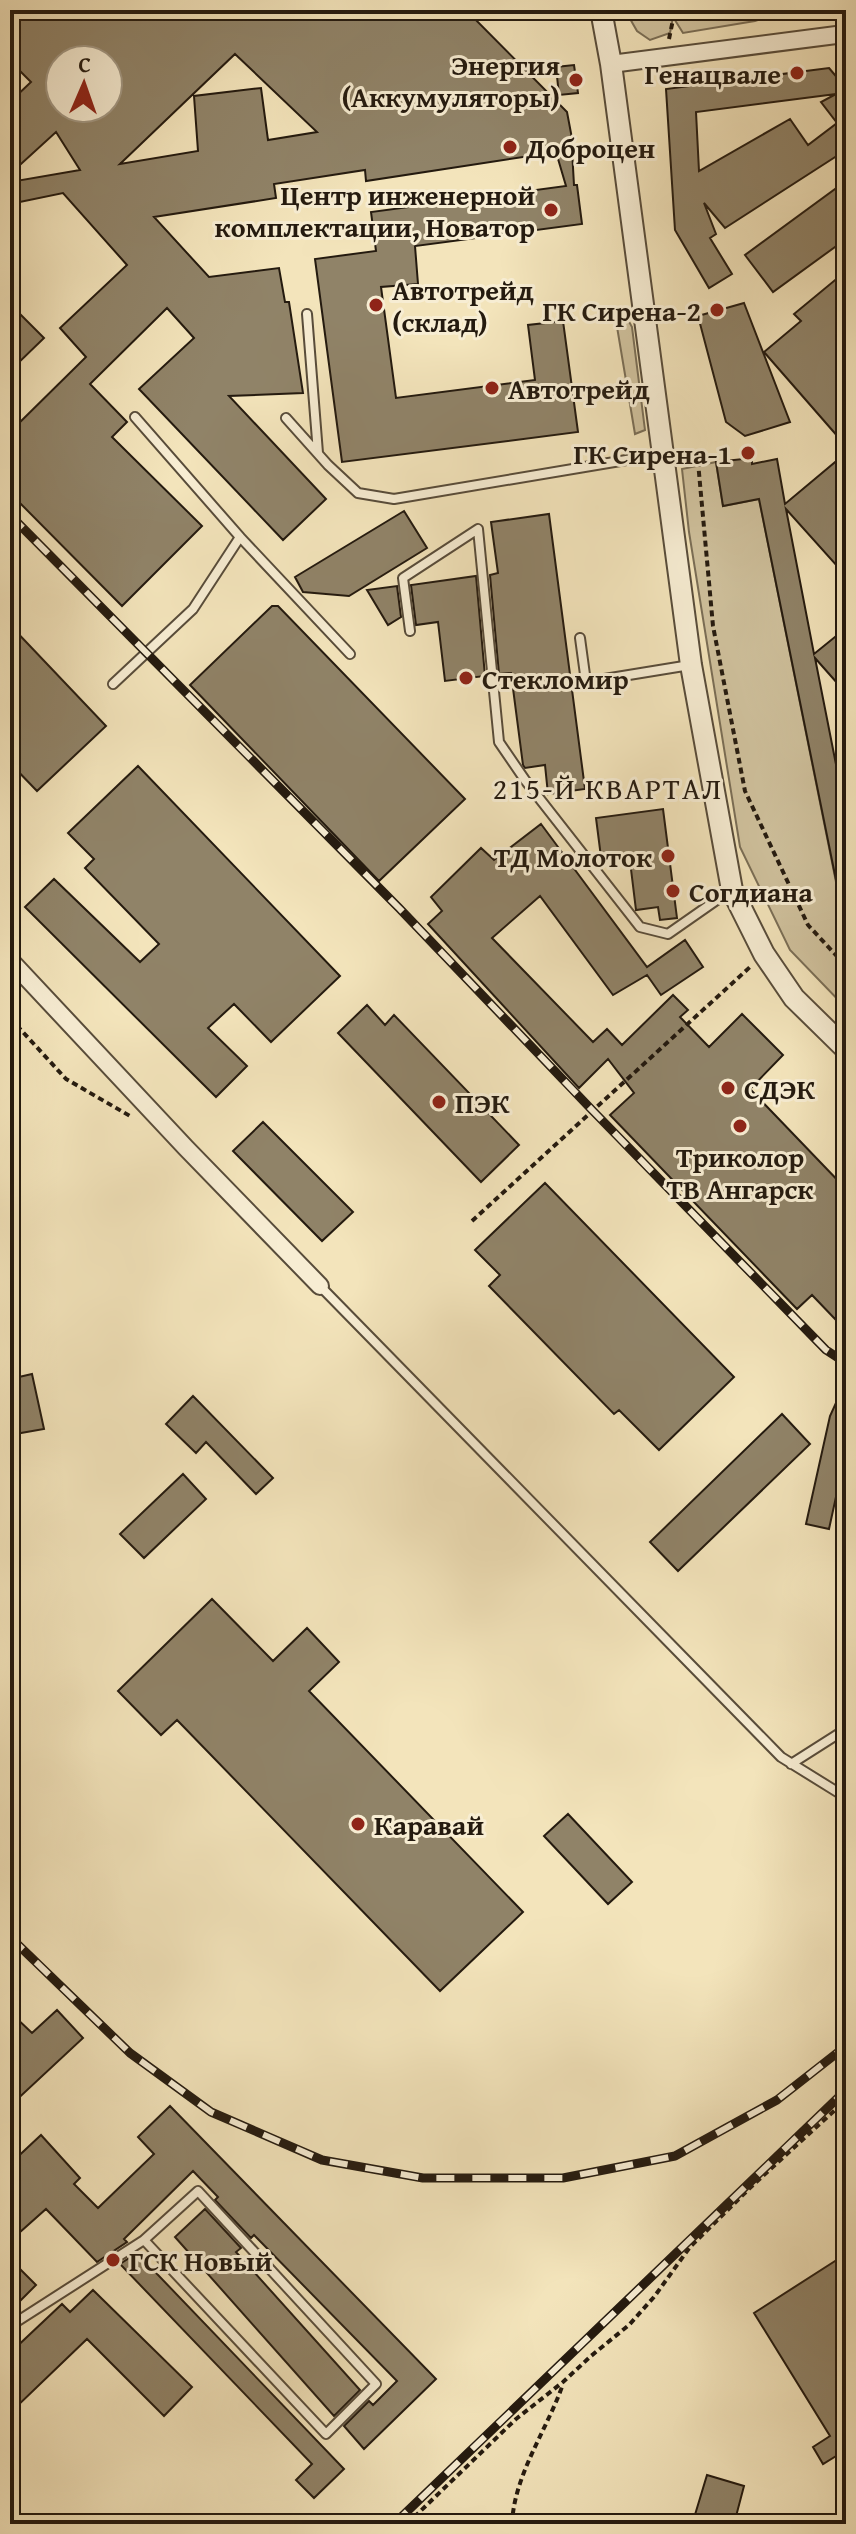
<svg xmlns="http://www.w3.org/2000/svg" width="856" height="2534" viewBox="0 0 856 2534" font-family="'Gentium Book Plus',serif">
  <style>
    .green { fill: #d0c29e; stroke: #7a6e56; stroke-width: 2 }
    .building { fill: #908368; stroke: #241a0f; stroke-width: 2; fill-rule: evenodd }
    .lines { fill: none; stroke-linecap: round; stroke-linejoin: round }
    .service-casing { stroke: #584c3a; stroke-width: 12 }
    .minor-casing { stroke: #584c3a; stroke-width: 20 }
    .tertiary-casing { stroke: #584c3a; stroke-width: 24 }
    .path { stroke: #241a0f; stroke-width: 4; stroke-dasharray: 6 4; stroke-linecap: butt }
    .service { stroke: #f7edd3; stroke-width: 8 }
    .minor { stroke: #f7edd3; stroke-width: 16 }
    .tertiary { stroke: #f7edd3; stroke-width: 20 }
    .rail-casing { stroke: #241a0f; stroke-width: 9 }
    .rail { stroke: #f7edd3; stroke-width: 6; stroke-dasharray: 18; stroke-linecap: butt }
    .poi-dot { fill: #8f2418; stroke: #f7edd3; stroke-width: 3 }
    .labels { text-anchor: middle; dominant-baseline: central; stroke-width: 6; stroke-linejoin: round; paint-order: stroke }
    .poi-label { font-size: 28px; font-weight: bold; fill: #241a0f; stroke: #f7edd3; text-anchor: start }
    .neighbourhood-label { font-size: 30px; letter-spacing: 2px; fill: #241a0f; stroke: #f7edd3 }
  </style>
  <rect width="100%" height="100%" fill="#f3e4bb"/>
  <filter id="stains"><feTurbulence type="fractalNoise" baseFrequency=".0025" numOctaves="4"/><feColorMatrix values="0 0 0 0 .2 0 0 0 0 .09 0 0 0 0 .02 0 0 0 .5 -.17"/></filter>
  <radialGradient id="worn" r=".72"><stop offset=".6" stop-color="#630" stop-opacity="0"/><stop offset="1" stop-color="#630" stop-opacity=".3"/></radialGradient>
  <path class="green" d="M625,10H774L776,14L755,21L683,33L673,17L670,33L650,40L637,31Z
    M614,309H622L632,327L645,430L635,434Z
    M716,462L723,506L759,499L837,887L846,897V1008L790,950L740,847L689,532L682,469Z"/>
  <path class="building" d="M10,10H466L567,112L574,149L572,150L574,185H577L582,224L415,246L418,284L381,287L396,398L535,380L528,325L563,321L578,432L342,462L315,259L376,251L371,212L566,186L556,152L366,181L365,170L274,184L276,198L154,217L209,277L279,268L285,302H289L303,393L229,396L326,499L283,540L139,389L194,338L167,308L90,384L127,422L112,437L202,526L122,606L10,493V432L86,357L60,328L127,265L63,193L10,204V182L80,170L56,132L10,174V102L31,82L10,61ZM235,54L317,132L268,140L261,88L194,96L198,151L120,164ZM60,60H108V108H60Z
    M574,65L578,93L559,95L556,67Z
    M829,68L846,88V150L725,228L704,203L716,234L710,238L732,274L709,288L675,230L666,89ZM836,94L821,102L837,123L808,145L790,119L699,171L696,112Z
    M846,181V239L773,292L745,255Z
    M846,271V446L764,352L801,321L794,314Z
    M744,303L790,422L745,436L726,422L698,316Z
    M10,304L44,338L10,371Z
    M846,453V576L786,509L814,654L846,628V693L815,658L846,815V894L839,895L759,499L723,506L716,462L752,458V464L777,459L785,504Z
    M404,511L427,548L349,596L303,592L295,577Z
    M549,514L585,789L548,794L545,765L525,768L523,765L511,673L499,674L490,575L498,573L491,522Z
    M476,576L485,676L445,681L438,622L416,625L411,585Z
    M397,586L401,617L388,625L367,590Z
    M272,606H278L465,799L379,881L190,685Z
    M10,625L106,726L37,791L10,763Z
    M138,766L340,976L271,1042L234,1004L208,1028L247,1066L216,1097L25,907L54,879L140,962L159,944L85,868L94,859L68,833Z
    M663,809L677,918L660,920L658,907L636,910L629,853L601,857L596,818Z
    M541,824L647,967L685,940L703,967L661,995L647,975L613,995L540,896L492,938L593,1042L607,1029L622,1045L673,995L688,1010L680,1017L709,1047L742,1014L783,1055L750,1089L846,1189V1307L835,1319L812,1295L797,1309L610,1115L634,1093L608,1059L579,1088L428,924L442,911L431,897L481,848L494,860Z
    M367,1005L385,1025L394,1015L519,1145L481,1182L338,1033Z
    M263,1122L353,1212L322,1241L233,1151Z
    M545,1183L734,1377L659,1450L619,1410L614,1414L489,1286L500,1275L475,1250Z
    M32,1374L44,1429L15,1434L10,1414V1379Z
    M846,1381V1451L829,1529L806,1524L830,1416Z
    M193,1396L273,1478L256,1494L206,1442L196,1453L166,1424Z
    M782,1414L810,1444L678,1571L650,1542Z
    M183,1474L206,1499L144,1558L120,1534Z
    M212,1599L273,1661L307,1628L339,1662L309,1691L523,1912L440,1991L177,1720L161,1735L118,1691Z
    M568,1814L632,1882L608,1904L544,1836Z
    M57,2010L83,2038L10,2106V2012L32,2033Z
    M170,2106L436,2379L364,2449L344,2426L369,2401L373,2405L397,2381L254,2235L251,2238L215,2200L218,2197L193,2171L124,2239L127,2242L97,2262L46,2209L10,2241V2164L41,2135L80,2178L74,2184L98,2208L154,2154L138,2137Z
    M205,2209L241,2248L236,2252L360,2390L334,2416L175,2237Z
    M137,2253L344,2469L314,2498L296,2480L312,2464L120,2264Z
    M846,2254V2461L841,2453L823,2464L813,2447L830,2436L754,2313Z
    M10,2259L36,2285L10,2311Z
    M93,2290L192,2387L164,2416L87,2339L10,2413V2353L62,2304L70,2312Z
    M707,2475L744,2486L734,2524H713L694,2518Z"/>
  <g class="lines">
    <defs>
      <path id="service" d="M307,314L318,453
        M286,418L328,465L358,493L394,499L662,454
        M240,537L350,654
        M410,631L403,578L478,529L499,742L525,780L640,927L668,934L731,890
        M580,638L586,682L690,665
        M113,684L193,609L240,537L135,417
        M320,1286L781,1757L839,1793
        M791,1764L846,1729
        M846,1790L839,1793L846,1800
        M10,2326L144,2240L198,2191L376,2384L326,2434L144,2240"/>
      <path id="minor" d="M611,64L844,34
        M10,960L186,1148L320,1286"/>
      <path id="tertiary" d="M601,10L611,64L691,665L732,890L764,954L794,998L846,1049"/>
    </defs>
    <use href="#service" class="service-casing"/>
    <use href="#minor" class="minor-casing"/>
    <use href="#tertiary" class="tertiary-casing"/>
    <path class="path" d="M669,39L675,10
      M697,451L713,626L745,791L808,925L846,966
      M10,1018L66,1079L130,1116
      M472,1221L750,967
      M407,2524L516,2419L563,2382L591,2356L629,2325L654,2297L690,2247L752,2186L846,2100
      M512,2524C514,2475 547,2430 563,2384"/>
    <use href="#service" class="service"/>
    <use href="#minor" class="minor"/>
    <use href="#tertiary" class="tertiary"/>
    <defs>
      <path id="rail" d="M10,515L399,908L593,1111L826,1350L846,1363
        M10,1937L130,2053L211,2112L322,2160L423,2178H563L675,2156L777,2100L846,2046
        M394,2524L846,2090"/>
    </defs>
    <use href="#rail" class="rail-casing"/>
    <use href="#rail" class="rail"/>
  </g>
  <g class="poi-dot">
    <circle cx="797" cy="73" r="8"/>
    <circle cx="576" cy="80" r="8"/>
    <circle cx="510" cy="147" r="8"/>
    <circle cx="551" cy="210" r="8"/>
    <circle cx="376" cy="305" r="8"/>
    <circle cx="717" cy="310" r="8"/>
    <circle cx="492" cy="388" r="8"/>
    <circle cx="748" cy="453" r="8"/>
    <circle cx="466" cy="678" r="8"/>
    <circle cx="668" cy="856" r="8"/>
    <circle cx="673" cy="891" r="8"/>
    <circle cx="728" cy="1088" r="8"/>
    <circle cx="439" cy="1102" r="8"/>
    <circle cx="740" cy="1126" r="8"/>
    <circle cx="358" cy="1824" r="8"/>
    <circle cx="113" cy="2260" r="8"/>
  </g>
  <g class="labels">
    <g class="poi-label">
      <text x="560" y="64" text-anchor="end">Энергия<tspan x="560" dy="32">(Аккумуляторы)</tspan></text>
      <text x="781" y="73" text-anchor="end">Генацвале</text>
      <text x="526" y="147">Доброцен</text>
      <text x="535" y="194" text-anchor="end">Центр инженерной<tspan x="535" dy="32">комплектации, Новатор</tspan></text>
      <text x="392" y="289">Автотрейд<tspan x="392" dy="32">(склад)</tspan></text>
      <text x="701" y="310" text-anchor="end">ГК Сирена-2</text>
      <text x="508" y="388">Автотрейд</text>
      <text x="732" y="453" text-anchor="end">ГК Сирена-1</text>
      <text x="482" y="678">Стекломир</text>
      <text x="652" y="856" text-anchor="end">ТД Молоток</text>
      <text x="689" y="891">Согдиана</text>
      <text x="744" y="1088">СДЭК</text>
      <text x="455" y="1102">ПЭК</text>
      <text x="740" y="1156" text-anchor="middle">Триколор<tspan x="740" dy="32">ТВ Ангарск</tspan></text>
      <text x="374" y="1824">Каравай</text>
      <text x="129" y="2260">ГСК Новый</text>
    </g>
    <g class="neighbourhood-label">
      <text x="608" y="788">215-Й КВАРТАЛ</text>
    </g>
  </g>
  <rect width="856" height="2534" fill="none" stroke="#f3e4bb" stroke-width="40"/>
  <rect x="12" y="12" width="832" height="2510" fill="none" stroke="#241a0f" stroke-width="4"/>
  <rect x="20" y="20" width="816" height="2494" fill="none" stroke="#241a0f" stroke-width="2"/>
  <g transform="translate(84 84) rotate(2)"><circle r="38" fill="#f7edd3" stroke="#a39985" stroke-width="2"/>
  <path d="M0-6L14 30L0 20L-14 30Z" fill="#8f2418"/>
  <text y="-12" font-size="22" font-weight="bold" text-anchor="middle" fill="#241a0f">С</text>
  </g>
  <rect width="100%" height="100%" filter="url(#stains)"/>
  <rect width="100%" height="100%" fill="url(#worn)"/>
</svg>
